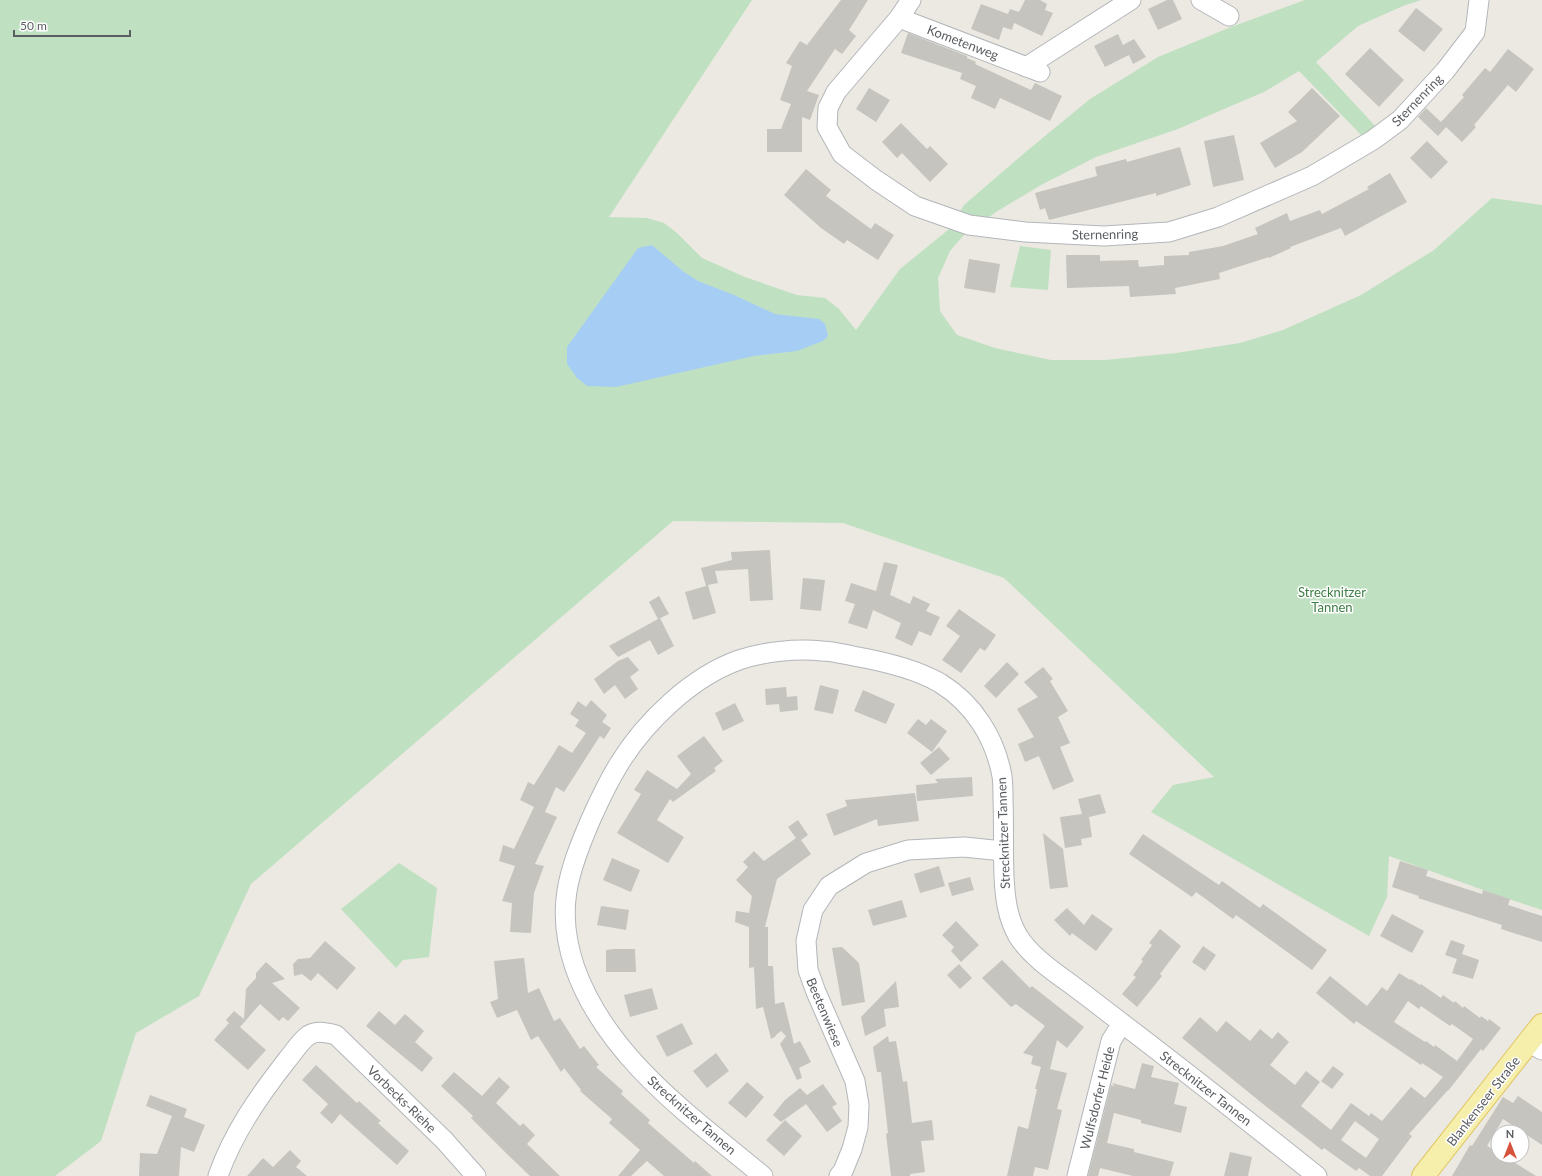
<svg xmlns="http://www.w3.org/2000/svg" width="1542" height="1176" viewBox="0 0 1542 1176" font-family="Lato,sans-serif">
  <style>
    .green { fill: #c0e0c2 }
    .water { fill: #a6cef5 }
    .building { fill: #c6c4be; fill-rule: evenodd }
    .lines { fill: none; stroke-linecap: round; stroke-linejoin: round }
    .minor-casing { stroke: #b3b6ba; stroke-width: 21 }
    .major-casing { stroke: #e1c663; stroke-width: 24 }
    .minor { stroke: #fff; stroke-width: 19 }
    .major { stroke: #f6efab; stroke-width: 22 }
    .labels { text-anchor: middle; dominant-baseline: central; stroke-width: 3; stroke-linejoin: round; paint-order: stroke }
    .street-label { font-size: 13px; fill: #595c60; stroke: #fff }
    .park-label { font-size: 13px; fill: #3c7d43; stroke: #fff }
  </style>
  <rect width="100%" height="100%" fill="#ebe9e1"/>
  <path class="green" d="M0,0H752L609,217L647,218L664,223L677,233L702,258L745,277L797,295L825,298L839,309L856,330L900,269L948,230L964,205L1028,150L1090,99L1158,57L1231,27L1305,0H1421L1403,6L1358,26L1316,62L1378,129L1365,139L1299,71L1264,92L1203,118L1178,129L1096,157L1041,185L996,212L964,235L950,251L938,278L940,311L957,335L995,348L1051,360H1105L1176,353L1240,343L1283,330L1361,295L1434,250L1492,198L1542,205V910L1497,895L1389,856L1387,897L1369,936L1151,812L1173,785L1214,777L1004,578L843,523L673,521L251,884L199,996L136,1033L101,1141L55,1176H0Z
    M1020,246L1051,250L1048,290L1010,287Z
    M399,863L437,888L429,957L403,960L396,968L341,909Z"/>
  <path class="water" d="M652,245L684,272L698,281L734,295L775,314L819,319L825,324L828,336L823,341L797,351L754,356L616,387L587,386L577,378L567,364V347L638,248Z"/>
  <path class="building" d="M841,0H868L849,30L856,36L842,54L835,49L807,91L819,95L810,120L802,117V152H767V129H781L791,104L780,100L792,66L786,63L800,41L807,45Z
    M1025,0H1040L1047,4L1045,10L1053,13L1042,36L1014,23L1012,30L1003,27L999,40L971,29L981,4L1008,14L1010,9L1019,12Z
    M1167,0H1173L1182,19L1158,30L1148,9Z
    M1416,8L1443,29L1424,52L1398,31Z
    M908,33L967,56V58L976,62L975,64L1031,90L1035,83L1062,96L1050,121L1000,98L995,109L971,98L976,86L960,79L962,73L901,53Z
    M1118,34L1123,45L1134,39L1146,57L1133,64L1129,55L1105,67L1094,46Z
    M1370,48L1404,80L1379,107L1345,74Z
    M1508,49L1534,69L1516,92L1508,85L1474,125L1476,127L1462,142L1446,127L1438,136L1418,117L1426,108L1441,122L1464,97L1462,95L1485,68L1490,72Z
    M869,88L890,100L876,122L856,109Z
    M1312,88L1340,116L1302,152L1275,168L1260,143L1297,121L1288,112Z
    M901,123L927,149L930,146L948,164L930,182L902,153L897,158L882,142Z
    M1234,135L1244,180L1213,187L1204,141Z
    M1427,141L1448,162L1431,179L1410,158Z
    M1180,147L1191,185L1156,196V193L1049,220L1045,208L1040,210L1035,193L1097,176L1095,167L1126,159L1127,162Z
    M806,169L831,190L826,196L871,229L875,223L894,235L878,260L847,240L844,244L821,228L784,195Z
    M1390,173L1407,202L1345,236L1341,228L1290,247L1291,248L1269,258V257L1219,273L1220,279L1175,288L1176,294L1130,297L1129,286L1067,288L1066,255H1100V261L1138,260L1139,267L1164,265V256L1189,255V252L1223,246L1258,234L1255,228L1287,213L1290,221L1320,210L1322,214L1369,189L1367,187Z
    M969,259L1000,264L995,293L964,288Z
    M770,550L773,600L750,601L748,569L715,571L718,583L708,585L716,613L693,620L685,592L706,586L701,568L732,560L731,552Z
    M884,562L898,565L890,595L910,604L913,596L930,604L926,611L940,617L931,636L919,631L912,646L895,638L901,623L873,610L867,629L848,623L855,604L845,601L851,583L876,591Z
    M803,578L825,580L821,611L800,609Z
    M659,596L669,614L658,619L660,618L674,646L658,655L650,640L618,657L609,646L658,619L649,602Z
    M959,609L996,635L985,651L980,648L961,673L942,660L960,636L946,626Z
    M628,657L639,670L630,677L638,689L625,699L615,685L604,694L594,679L618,661Z
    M1007,662L1019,674L996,698L984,686Z
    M1043,667L1053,679L1050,681L1068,711L1058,717L1070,743L1060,747L1074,781L1053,790L1039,756L1025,762L1018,744L1034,737L1017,709L1038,697L1024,682Z
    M820,685L839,690L833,714L814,710Z
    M786,687L787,697L797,696L798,710L780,712L779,704L766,705L765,689Z
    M863,690L895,704L886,724L854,711Z
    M591,700L607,715L602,722L611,728L604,739L600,736L564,792L556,787L545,812L557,817L535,864L544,866L534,893L531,933L510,932L512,903L502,901L515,866L499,861L503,845L514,849L534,807L520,800L528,782L534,785L559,745L572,753L586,733L575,726L579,720L570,714L578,701L586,707Z
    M735,703L744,721L723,731L715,713Z
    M918,719L926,725L931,719L947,731L932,752L907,733Z
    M704,736L723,761L714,768L716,771L673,802L670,799L657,820L684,837L668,863L617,833L641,794L634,790L647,770L677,789L691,774L677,756Z
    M939,747L950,759L931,775L920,763Z
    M972,777L973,796L917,801L916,785L938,783L935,779Z
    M915,793L919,821L878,826L877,819L834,836L826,814L847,806L845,800Z
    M1100,794L1106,813L1089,817L1092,837L1081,839L1082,845L1065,848L1060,817L1082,814L1078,799Z
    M798,820L808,835L801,840L811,854L777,879L765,927H768V966H773L775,1004L784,1002L794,1044L800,1041L811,1062L799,1068L802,1078L797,1080L780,1044L786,1036L781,1031L776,1035V1036L771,1039L763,1007L756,1009L754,967L749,968V927L735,922L736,911L749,913L752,896L736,880L748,867L743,862L754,851L764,861L796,838L788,827Z
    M1043,833L1063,849L1068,887L1050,889Z
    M1143,834L1219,885L1222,881L1260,908L1263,904L1327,950L1312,970L1236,915L1233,919L1196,892L1192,897L1129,854Z
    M612,858L640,870L631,892L603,880Z
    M1400,861L1428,870L1426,876L1482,894L1483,890L1510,899L1508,905L1542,916V942L1501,929L1502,925L1418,898L1419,896L1392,887Z
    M939,866L945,886L920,893L914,874Z
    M970,877L974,890L952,896L948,883Z
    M902,900L907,917L873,926L868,910Z
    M601,906L629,910L626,930L597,925Z
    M1067,908L1084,925L1092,914L1113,929L1096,951L1072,933L1070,936L1054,920Z
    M1392,914L1424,931L1412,953L1380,936Z
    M956,921L979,945L961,962L951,951L954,947L942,935Z
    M1160,929L1181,946L1160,974L1162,976L1137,1007L1122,994L1136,977L1133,975L1143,961L1141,960L1152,945L1149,943Z
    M1451,940L1465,945L1462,954L1479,960L1473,979L1452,973L1457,959L1445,955Z
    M325,941L356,968L337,990L318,973L311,981L302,974L294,976L293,964L298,959L310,958Z
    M1203,946L1216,955L1205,971L1192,962Z
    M842,947L859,963L865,1002L842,1006L832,948Z
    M614,949H635L636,972H606V950Z
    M524,958L528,993L539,988L554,1021L560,1018L580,1049L584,1046L599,1065L596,1067L623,1091L621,1094L650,1120L648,1123L694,1163L695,1161L712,1176H664L647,1161L631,1176H618L640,1150L609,1123L612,1119L580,1091L581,1090L564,1068L561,1072L538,1036L531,1040L517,1010L497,1018L490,1002L498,999L494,961Z
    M1002,960L1030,988L1032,986L1084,1027L1067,1048L1057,1040L1050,1069L1067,1073L1057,1109L1062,1110L1048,1170L1035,1167L1033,1176H1007L1018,1126L1028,1129L1037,1089H1035L1041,1067L1031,1064L1033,1056L1023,1053L1045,1026L1016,1004L1011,1007L982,978Z
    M266,962L285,979L272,983L300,1008L288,1021L283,1017L279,1021L260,1004L240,1027L266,1050L248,1070L214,1040L229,1023L226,1020L234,1011L244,1019L246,989L256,978V973Z
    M959,964L972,978L960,989L947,975Z
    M1399,973L1410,980L1411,979L1420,985L1421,984L1441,998L1443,995L1454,1003L1455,1001L1463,1008L1464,1006L1480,1018L1481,1016L1488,1021L1489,1019L1501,1028L1483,1051L1481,1049L1448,1091H1447L1409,1134L1412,1136L1382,1176H1370L1359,1168L1356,1171L1324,1148L1322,1150L1263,1104L1182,1038L1200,1017L1217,1032L1226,1021L1250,1041L1260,1029L1272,1039L1278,1032L1289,1042L1270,1065L1295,1085L1306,1071L1320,1082L1301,1106L1331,1130L1351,1103L1369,1116L1371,1113L1382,1121L1411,1087L1425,1098L1443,1077L1422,1063L1421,1065L1356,1021L1354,1024L1316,993L1330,976L1367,1006L1382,987L1387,991ZM1408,1001L1419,1009L1421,1006L1450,1026L1452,1024L1473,1039L1457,1061L1435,1045L1434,1047L1426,1041L1425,1042L1394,1022ZM1355,1121L1379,1139L1366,1158L1341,1140Z
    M896,981L899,1007L884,1009L886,1026L865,1036L861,1017Z
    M652,988L658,1009L630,1017L624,995Z
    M379,1011L395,1025L405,1014L424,1031L415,1042L433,1058L422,1072L366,1026Z
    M682,1023L693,1044L667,1057L656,1036Z
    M888,1036L889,1042L896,1041L903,1082L907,1081L912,1123L932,1120L934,1140L921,1141L925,1172L910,1174V1176H891L886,1134L888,1133L881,1072H877L873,1047Z
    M716,1053L729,1071L707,1088L693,1071Z
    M1142,1063L1154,1066L1151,1077L1179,1083L1174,1104L1187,1107L1181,1133L1141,1123V1120L1114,1113L1107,1143L1134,1149V1152L1174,1162L1170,1176H1133L1100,1168L1098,1176H1088L1111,1085L1115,1086L1112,1083L1135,1089Z
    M316,1065L357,1103L359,1101L381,1121L378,1123L409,1151L397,1165L340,1114L332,1124L320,1113L328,1104L302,1080Z
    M1333,1066L1344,1074L1332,1089L1321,1081Z
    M454,1072L482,1096L499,1077L510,1087L496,1103L520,1126L523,1123L535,1135L527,1144L560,1176H530L508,1155L471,1118L473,1116L441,1086Z
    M747,1082L764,1097L746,1118L728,1103Z
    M823,1084L837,1104L832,1107L842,1121L827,1132L806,1104L781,1122L773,1115L785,1100L800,1088L807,1095Z
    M150,1095L187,1109L184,1117L205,1125L194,1152L181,1147L179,1176H139L140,1153L157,1154L172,1116L146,1106Z
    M1518,1096L1542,1112V1145L1503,1119L1487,1146L1498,1152V1156H1504L1536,1176H1452L1470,1145L1472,1146L1503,1097L1513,1103Z
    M785,1120L802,1136L784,1156L766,1140Z
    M290,1150L301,1161L296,1167L307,1176H247L263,1158L273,1167Z
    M1230,1152L1252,1157L1248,1176H1224Z"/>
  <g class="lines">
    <defs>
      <path id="minor" d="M911,0L899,18L836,92L828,108L827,127L842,154L876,180L915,206L969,225L1025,232L1104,236L1169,232L1218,217L1312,176L1373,140L1400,120L1445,71L1475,32L1479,0
        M1201,0L1229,16
        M899,18L1040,72
        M1026,67L1131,0
        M1528,1042L1542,1050
        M218,1176C233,1133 259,1096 287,1060C294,1052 300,1041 309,1035C318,1030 327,1033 336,1035L444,1140L476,1176
        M763,1176C692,1117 607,1058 575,968C555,910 568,872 591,819C599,801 608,782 619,764C645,722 691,677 739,660C763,652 796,648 822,651C832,651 843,654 853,656C882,661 914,668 940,683C974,704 995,738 1002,776C1003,784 1003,792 1003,799C1004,825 1003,851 1004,876C1005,897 1007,917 1018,936C1029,954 1051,970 1068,982C1087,996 1105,1010 1123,1024C1189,1074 1253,1125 1317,1176
        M839,1176L843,1171L852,1149L858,1127L859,1105L855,1081L816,992L808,970L806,941L813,910L829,886L866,863L908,850L964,847L1003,851
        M1077,1176L1111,1041L1122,1023"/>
      <path id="major" d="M1423,1176L1542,1025"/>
    </defs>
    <use href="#minor" class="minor-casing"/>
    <use href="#major" class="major-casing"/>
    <use href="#minor" class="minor"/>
    <use href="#major" class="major"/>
  </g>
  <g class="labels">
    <g class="street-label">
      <text transform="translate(963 42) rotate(21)">Kometenweg</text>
      <text transform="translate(1417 100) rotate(-46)">Sternenring</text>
      <text transform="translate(1105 234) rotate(-1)">Sternenring</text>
      <text transform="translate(1003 833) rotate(-92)">Strecknitzer Tannen</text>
      <text transform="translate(825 1012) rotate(67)">Beetenwiese</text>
      <text transform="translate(1206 1088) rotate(38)">Strecknitzer Tannen</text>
      <text transform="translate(1097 1098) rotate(-76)">Wulfsdorfer Heide</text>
      <text transform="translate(402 1099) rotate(44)">Vorbecks-Riehe</text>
      <text transform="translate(1483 1101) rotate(-52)">Blankenseer Straße</text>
      <text transform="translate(692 1115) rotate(41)">Strecknitzer Tannen</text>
    </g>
    <g class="park-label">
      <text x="1332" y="592">Strecknitzer<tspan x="1332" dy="15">Tannen</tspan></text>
    </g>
  </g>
  <g transform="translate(1510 1144)"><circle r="19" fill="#ffffff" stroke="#bdbebf"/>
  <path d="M0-3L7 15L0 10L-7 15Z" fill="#d6523c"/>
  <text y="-6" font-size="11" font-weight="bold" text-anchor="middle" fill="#595c60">N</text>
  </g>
  <path d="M14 30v6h116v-6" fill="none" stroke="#595c60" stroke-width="2"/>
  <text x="20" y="30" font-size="12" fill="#595c60" stroke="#ffffff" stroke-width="3" paint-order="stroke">50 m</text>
</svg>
